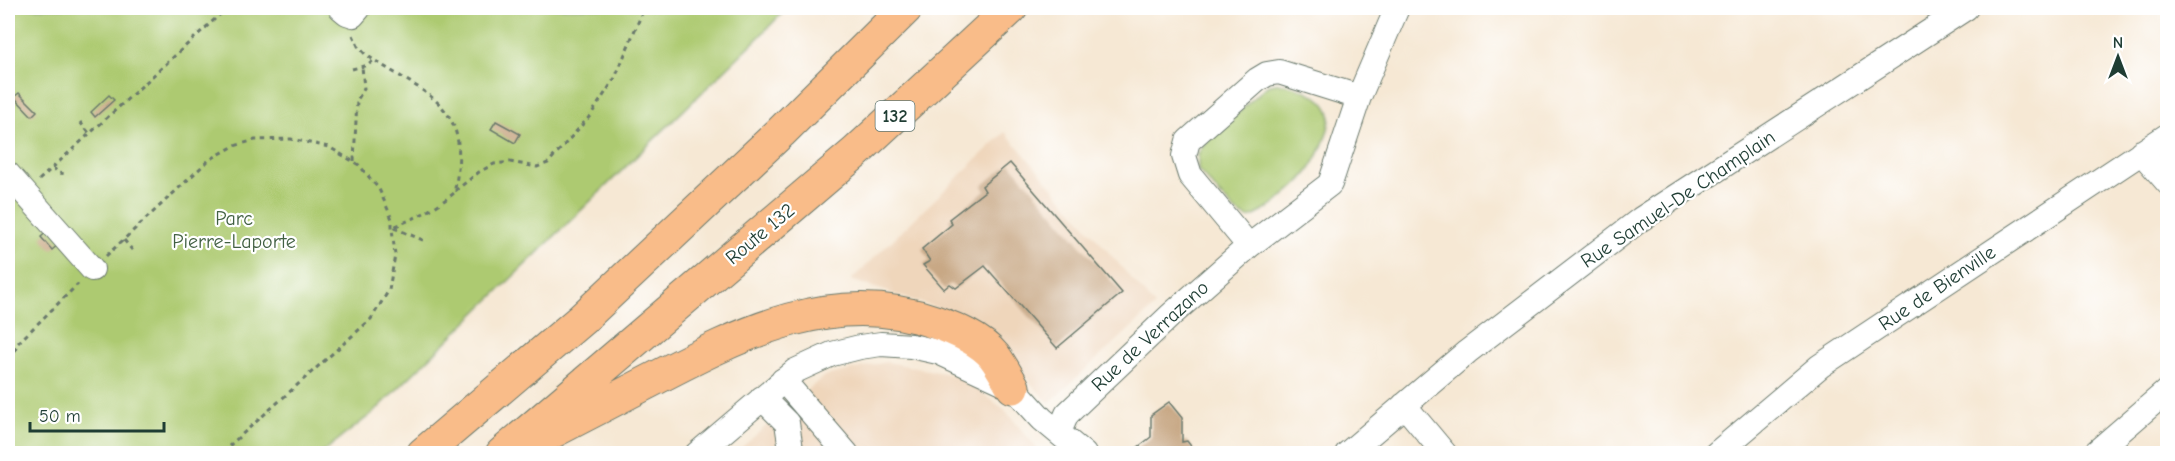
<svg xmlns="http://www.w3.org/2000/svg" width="2175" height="461" viewBox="0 0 2175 461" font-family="'Comic Neue',sans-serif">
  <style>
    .built { fill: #efd6bb }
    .green { fill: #adca71; stroke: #668452; stroke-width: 1.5 }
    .building { fill: #c8a885 }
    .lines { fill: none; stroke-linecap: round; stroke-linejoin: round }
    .minor-casing { stroke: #6a796c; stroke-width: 26 }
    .highway-casing { stroke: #6a796c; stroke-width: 35 }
    .path { stroke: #6a796c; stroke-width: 3; stroke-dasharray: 4.5 4.5; stroke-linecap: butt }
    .minor { stroke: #fff; stroke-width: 24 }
    .highway { stroke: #f9bc89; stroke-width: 33 }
    .labels { text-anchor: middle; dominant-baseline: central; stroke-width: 4.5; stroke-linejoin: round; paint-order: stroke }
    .shield { fill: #fff; stroke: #627771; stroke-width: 1.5 }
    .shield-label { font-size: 18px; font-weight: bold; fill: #1f3d34 }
    .street-label { font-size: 20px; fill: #1f3d34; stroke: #fff }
    .park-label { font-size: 20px; fill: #426043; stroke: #fff }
  </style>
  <rect width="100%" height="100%" fill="#fff"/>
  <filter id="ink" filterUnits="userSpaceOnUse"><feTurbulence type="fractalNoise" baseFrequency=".0167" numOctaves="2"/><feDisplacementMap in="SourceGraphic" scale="12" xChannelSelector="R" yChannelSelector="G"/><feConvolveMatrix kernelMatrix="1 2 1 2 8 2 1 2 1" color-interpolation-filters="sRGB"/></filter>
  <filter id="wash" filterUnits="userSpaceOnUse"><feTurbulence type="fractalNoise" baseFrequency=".008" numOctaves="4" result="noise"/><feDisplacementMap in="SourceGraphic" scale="24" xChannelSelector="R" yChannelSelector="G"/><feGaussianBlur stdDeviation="1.35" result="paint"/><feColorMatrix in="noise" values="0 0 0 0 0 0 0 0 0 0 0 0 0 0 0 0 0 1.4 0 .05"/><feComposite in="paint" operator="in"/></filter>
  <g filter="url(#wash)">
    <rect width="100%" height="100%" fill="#f6e8d4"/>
    <path class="built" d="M1005,132L1155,306L1049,403L971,319L851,280Z
      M887,362L959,376L1005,410L1041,453L734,454L824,376Z"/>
    <path class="green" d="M8,8H787L760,36L374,412L320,454L8,453Z
      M1278,83C1295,86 1327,95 1330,115C1331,121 1328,127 1327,133C1316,166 1304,181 1276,202C1267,209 1259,215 1248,218L1236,212L1198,170V154L1204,144L1267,86Z"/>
    <g id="blocks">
      <path class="building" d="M19,93L37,111L32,116L14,97Z
        M109,95L114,100L95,117L91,112Z
        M496,121L520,134L515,143L491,129Z
        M1010,163L1122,293L1057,348L985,266L956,288L950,284L944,289L923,265L930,261L922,249L952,224L949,219L985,191L982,186Z
        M48,231L59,244L52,250L41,237Z
        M1169,402L1182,418V442L1187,441L1197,454H1141L1137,448L1151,437V415Z"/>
    </g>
  </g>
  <g filter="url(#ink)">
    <use href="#blocks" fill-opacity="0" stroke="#6a796c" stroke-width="1.5"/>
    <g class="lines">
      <defs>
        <path id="minor" d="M341,8L347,13L353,15L359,8
          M2141,152L2168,183
          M8,174L92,269
          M1249,246L1190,175L1184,156L1188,141L1257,80L1267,74L1279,72L1359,97
          M783,380L847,454
          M762,398L787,423L791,449L788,454
          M1404,405L1445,454
          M1059,432L1067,414L1171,315L1249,246L1330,184L1359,97L1397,8
          M697,454L795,371L832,354L860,347L881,344L911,346L938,352L1013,387L1042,419L1084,454
          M1347,454L1467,352L1641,219L1966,8
          M1716,454L1820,366L2168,135
          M2094,454L2168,390"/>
        <path id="highway" d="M540,438C578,418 616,399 654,379C742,333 834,286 935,322C955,329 980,339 994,356C1001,365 1007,377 1013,387
          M423,454L582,319L781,132L906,8
          M502,454L856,152L1011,8"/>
      </defs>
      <use href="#minor" class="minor-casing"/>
      <use href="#highway" class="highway-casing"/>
      <path class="path" d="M353,35L358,46L365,54C428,97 474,102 454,193C436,208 416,218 393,227
        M352,69L368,65L374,60
        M80,122L90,134
        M354,161L357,100L364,89L362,66
        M53,167L58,173L67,174
        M39,180L227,8
        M455,191L479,172L494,164L510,162L537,167L548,163L590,116L615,78L644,8
        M394,228L425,241
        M124,240L133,251
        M106,256L209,160L234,146L255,140L291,139L329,147L359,165L379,189L392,219V228L395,255L389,290L371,319L220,454
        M8,368L18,343L78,284
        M8,433L14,454"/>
      <use href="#minor" class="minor"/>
      <use href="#highway" class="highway"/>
    </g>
  </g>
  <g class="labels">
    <rect class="shield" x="875.5" y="101" width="39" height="30" rx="4.5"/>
    <g class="shield-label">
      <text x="895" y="116">132</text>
    </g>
    <g class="street-label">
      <text transform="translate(1678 199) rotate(-34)">Rue Samuel-De Champlain</text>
      <text transform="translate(760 234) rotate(-40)">Route 132</text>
      <text transform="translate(1937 288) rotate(-34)">Rue de Bienville</text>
      <text transform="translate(1150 336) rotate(-43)">Rue de Verrazano</text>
    </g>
    <g class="park-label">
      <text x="234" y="218">Parc<tspan x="234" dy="23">Pierre-Laporte</tspan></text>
    </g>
  </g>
  <rect width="2175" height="461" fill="none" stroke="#fff" stroke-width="30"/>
  <g transform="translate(2118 57)" stroke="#ffffff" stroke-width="4.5" paint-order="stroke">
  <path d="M0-4.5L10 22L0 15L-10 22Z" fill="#1f3d34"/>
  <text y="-9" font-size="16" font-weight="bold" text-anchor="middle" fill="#1f3d34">N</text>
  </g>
  <path d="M30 422v9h134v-9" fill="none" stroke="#1f3d34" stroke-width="3"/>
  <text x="39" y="422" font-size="18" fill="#1f3d34" stroke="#ffffff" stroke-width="4.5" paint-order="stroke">50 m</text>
</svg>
